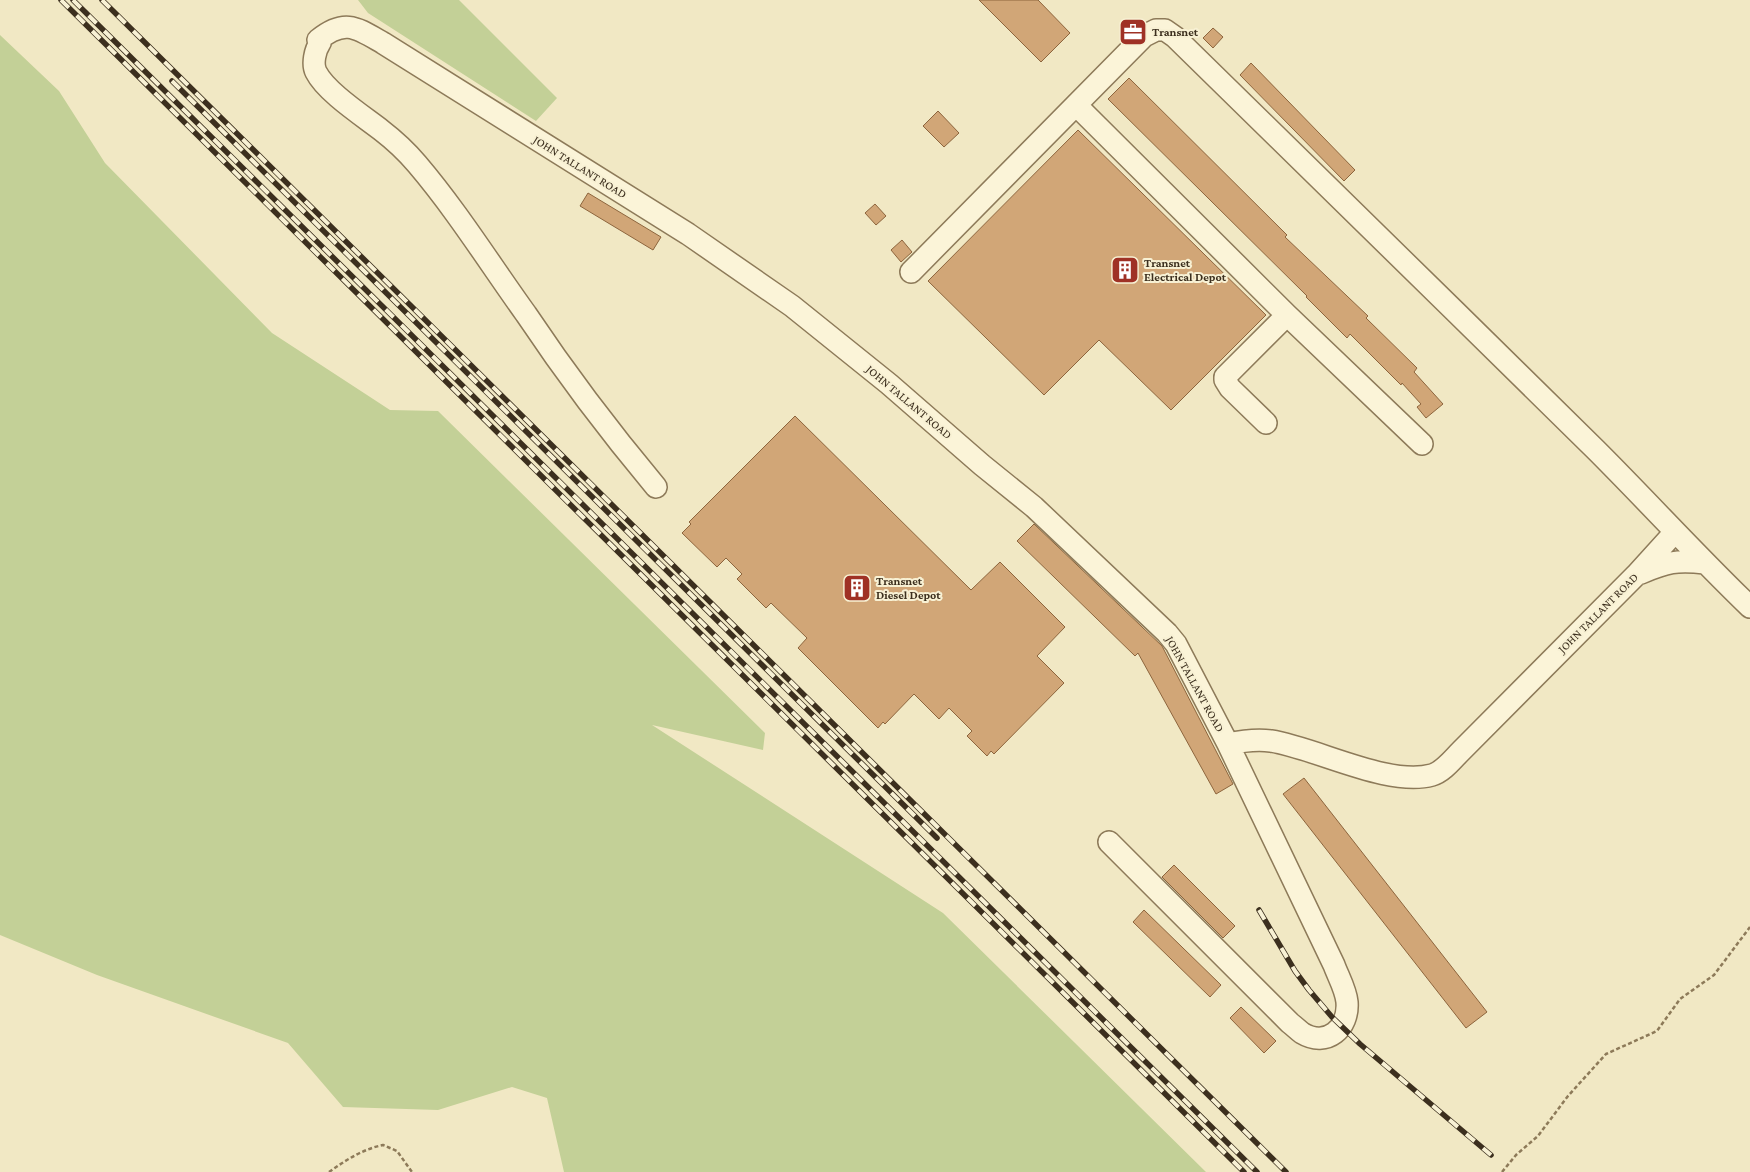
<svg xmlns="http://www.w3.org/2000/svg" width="1750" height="1172" viewBox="0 0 1750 1172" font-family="'Crimson Pro',serif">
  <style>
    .green { fill: #c3d097 }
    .building { fill: #d1a677; stroke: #8d653d }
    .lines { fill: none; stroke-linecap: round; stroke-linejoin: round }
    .minor-casing { stroke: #8d7a59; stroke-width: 24 }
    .path { stroke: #8d7a59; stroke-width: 2.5; stroke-dasharray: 4 2.5; stroke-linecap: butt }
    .minor { stroke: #fbf4d8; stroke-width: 21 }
    .rail-casing { stroke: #3c2f1e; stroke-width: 5.5 }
    .rail { stroke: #f8f1d4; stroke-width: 4; stroke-dasharray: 11; stroke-linecap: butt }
    .labels { text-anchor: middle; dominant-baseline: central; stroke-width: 4; stroke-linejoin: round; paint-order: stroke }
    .poi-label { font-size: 12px; font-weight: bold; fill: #3c2f1e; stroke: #f8f1d4; text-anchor: start }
    .street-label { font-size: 12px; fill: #3c2f1e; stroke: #f8f1d4 }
  </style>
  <rect width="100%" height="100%" fill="#f1e8c4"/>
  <path class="green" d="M358,0H459L557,98L536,121L368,13Z
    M0,35L59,91L105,163L272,333L390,410L438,411L765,733L763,750L652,725L943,913L1206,1172H564L547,1098L512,1087L438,1110L343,1107L288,1043L97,975L0,935Z"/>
  <path class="building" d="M979,0H1038L1070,33L1041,62Z
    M1213,28L1223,37L1213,48L1203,38Z
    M1251,63L1355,170L1344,181L1240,75Z
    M1129,78L1287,235L1285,237L1368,316L1366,318L1417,368L1414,372L1443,404L1426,418L1417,407L1421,404L1402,383L1401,385L1350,334L1347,338L1306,297L1307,296L1108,99Z
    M938,111L959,133L944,147L923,126Z
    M1078,130L1266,315L1171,410L1099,340L1044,395L928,281Z
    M588,193L661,237L653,250L580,206Z
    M875,204L886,216L876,225L865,213Z
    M902,240L912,252L901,262L891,250Z
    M795,416L971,590L1000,562L1065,627L1037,656L1064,683L994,754L991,751L987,756L967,736L972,731L949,708L939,719L914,694L885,724L883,722L878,728L798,648L807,638L771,603L766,608L737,579L742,574L726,558L717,567L682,533L691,524L689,522Z
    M1034,524L1162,646L1233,784L1216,794L1138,653L1135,656L1017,541Z
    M1304,778L1487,1012L1466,1028L1283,794Z
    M1174,865L1235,926L1223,938L1162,877Z
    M1144,910L1221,985L1210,997L1133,922Z
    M1241,1007L1276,1041L1264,1053L1230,1018Z"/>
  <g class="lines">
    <defs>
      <path id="minor" d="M1076,105L1287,315L1422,444
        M911,272L1144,36L1156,30H1165L1175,37C1315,174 1456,312 1596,450C1648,502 1697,556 1750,607
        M1266,423L1230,388L1225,380V377L1287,315
        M656,487C610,432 566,374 526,314C490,264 457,211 417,164C406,151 394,140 381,130C363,116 326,92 316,72C312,64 315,50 320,43L318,40C345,18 357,28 383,43L688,234L792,306L889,384L982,465L1034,507L1167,633L1176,644L1228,744L1334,965C1338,976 1346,990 1347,1002C1349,1028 1327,1048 1302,1033C1298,1030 1294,1026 1290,1023L1109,842
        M1641,573C1667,562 1676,560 1705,563
        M1228,744C1242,741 1256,739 1271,741C1316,748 1388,787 1432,775C1443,772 1453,759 1461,751L1636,575L1675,532"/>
    </defs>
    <use href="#minor" class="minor-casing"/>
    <path class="path" d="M329,1172C346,1160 363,1149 383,1145L397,1151L412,1172
      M1502,1172L1516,1155L1538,1136L1568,1096L1606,1054L1657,1031L1680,999L1714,975L1750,927"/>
    <use href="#minor" class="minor"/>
    <defs>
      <path id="rail" d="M61,0L1244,1172
        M73,0L1257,1172
        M102,0L1286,1172
        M172,81L937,838
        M1259,910L1295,971L1309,990L1332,1017L1360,1044L1491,1155"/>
    </defs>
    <use href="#rail" class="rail-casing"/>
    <use href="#rail" class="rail"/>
  </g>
  <defs>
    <symbol id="office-square" viewBox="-11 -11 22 22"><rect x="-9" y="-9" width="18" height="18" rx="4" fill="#9f3125" stroke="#f8f1d4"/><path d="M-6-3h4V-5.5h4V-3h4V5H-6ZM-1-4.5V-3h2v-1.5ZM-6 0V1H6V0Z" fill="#fff"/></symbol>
    <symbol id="building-square" viewBox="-11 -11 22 22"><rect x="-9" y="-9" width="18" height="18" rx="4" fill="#9f3125" stroke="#f8f1d4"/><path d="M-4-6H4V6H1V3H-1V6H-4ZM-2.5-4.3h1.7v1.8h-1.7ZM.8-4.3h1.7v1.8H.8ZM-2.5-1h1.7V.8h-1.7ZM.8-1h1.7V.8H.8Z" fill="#fff"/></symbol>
  </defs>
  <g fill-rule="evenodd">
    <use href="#office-square" x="1117" y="16" width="32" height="32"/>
    <use href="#building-square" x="1109" y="254" width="32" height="32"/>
    <use href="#building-square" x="841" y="572" width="32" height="32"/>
  </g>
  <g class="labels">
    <g class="poi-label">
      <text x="1152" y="32">Transnet</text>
      <text x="1144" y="263">Transnet<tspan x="1144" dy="14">Electrical Depot</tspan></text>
      <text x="876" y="581">Transnet<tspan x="876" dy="14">Diesel Depot</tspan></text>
    </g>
    <g class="street-label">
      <text transform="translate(580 167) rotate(32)">JOHN TALLANT ROAD</text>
      <text transform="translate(909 402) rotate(40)">JOHN TALLANT ROAD</text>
      <text transform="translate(1598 613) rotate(-45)">JOHN TALLANT ROAD</text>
      <text transform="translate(1195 684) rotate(61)">JOHN TALLANT ROAD</text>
    </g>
  </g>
</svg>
